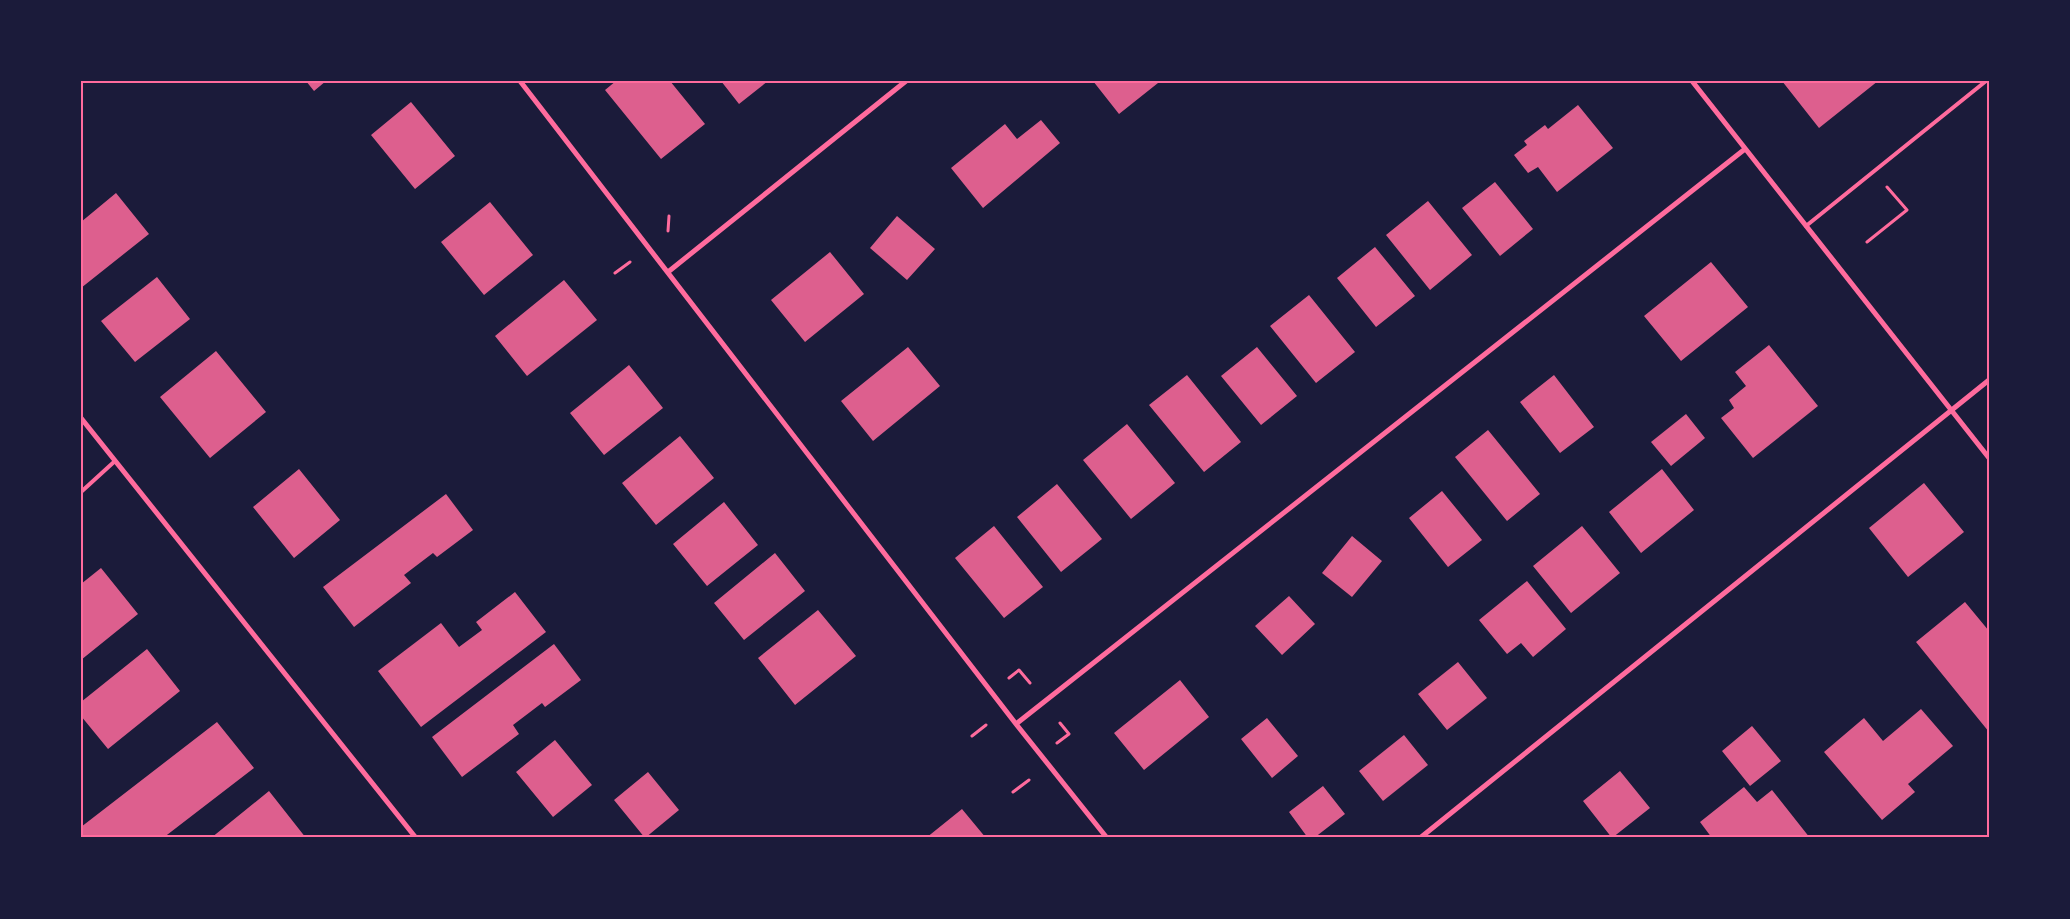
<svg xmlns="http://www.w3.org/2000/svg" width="2070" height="919" viewBox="0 0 2070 919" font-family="Overpass,sans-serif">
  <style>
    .building { fill: #dd5f8e }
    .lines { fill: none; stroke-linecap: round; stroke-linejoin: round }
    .path { stroke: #ff6b9d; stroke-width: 3 }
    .service { stroke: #ff6b9d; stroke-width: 4 }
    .minor { stroke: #ff6b9d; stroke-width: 5 }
    .neatline { fill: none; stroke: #ff6b9d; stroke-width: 2 }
  </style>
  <rect width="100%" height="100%" fill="#1b1b3a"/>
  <path class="building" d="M306,81H326L314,91Z
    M616,81H670L705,124L661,159L605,90Z
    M721,81H768L739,104Z
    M1093,81H1157L1158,83L1119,114Z
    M1782,81H1878L1819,128Z
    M411,102L455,156L415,189L371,135Z
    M1578,105L1613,148L1557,192L1538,167L1528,173L1514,155L1527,145L1524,141L1545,125L1548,129Z
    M1041,120L1060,143L983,208L951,168L1005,124L1017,139Z
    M1495,182L1533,229L1500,256L1462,208Z
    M116,193L149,234L81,288V222Z
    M1428,201L1472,255L1430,290L1386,235Z
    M490,202L533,255L484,295L441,242Z
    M897,216L935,249L907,280L870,248Z
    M1375,247L1415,296L1376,327L1337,278Z
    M830,252L864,294L805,342L771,300Z
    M1711,262L1748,307L1681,361L1644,316Z
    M157,277L190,319L135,362L101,321Z
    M564,280L597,320L527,376L495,336Z
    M1309,295L1355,352L1316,383L1270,326Z
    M1769,345L1818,406L1753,458L1721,418L1734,408L1729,400L1746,386L1735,372Z
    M908,347L940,386L873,441L841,401Z
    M1257,347L1297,396L1261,425L1221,376Z
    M216,351L266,412L210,458L160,397Z
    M629,365L663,408L604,455L570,413Z
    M1187,375L1241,442L1204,472L1149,405Z
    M1554,375L1594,427L1560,453L1520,402Z
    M1686,414L1705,438L1671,466L1651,442Z
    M1127,424L1175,483L1131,519L1083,460Z
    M1488,430L1540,494L1507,521L1455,457Z
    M680,436L714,478L656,525L622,483Z
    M299,469L340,520L294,558L253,507Z
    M1662,469L1694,510L1641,553L1609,512Z
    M1924,483L1964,532L1908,577L1869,528Z
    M1057,484L1102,539L1061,572L1017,517Z
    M1442,491L1482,540L1448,567L1409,518Z
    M446,494L473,530L437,557L433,553L404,575L411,583L354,627L323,587Z
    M724,502L758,545L707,586L673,544Z
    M994,526L1043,587L1004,618L955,558Z
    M1582,526L1620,573L1571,613L1533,566Z
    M1352,536L1382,561L1352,597L1322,573Z
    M775,553L805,591L744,640L714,603Z
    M101,568L138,614L81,660V584Z
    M1527,581L1566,629L1533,657L1521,643L1507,654L1479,620Z
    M515,592L546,632L421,727L378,671L441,623L459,647L482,630L476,622Z
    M1289,596L1315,624L1282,655L1255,626Z
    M1965,602L1989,631V732L1916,642Z
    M818,610L856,656L795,705L758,658Z
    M554,644L581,680L545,707L542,703L513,725L519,734L462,777L432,737Z
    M147,649L180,691L108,749L81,716V702Z
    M1458,662L1487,698L1447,730L1418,694Z
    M1180,680L1209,717L1144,770L1114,733Z
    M1921,709L1953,746L1908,784L1915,792L1882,820L1824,752L1864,718L1883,741Z
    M1267,718L1298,756L1272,778L1241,739Z
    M217,722L254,768L163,838H81V827Z
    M1752,726L1781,761L1750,786L1722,751Z
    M1404,735L1428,765L1383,801L1359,771Z
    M555,740L592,785L553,817L516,772Z
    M1620,771L1650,808L1612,838L1583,801Z
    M648,772L679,810L645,838L614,800Z
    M1323,786L1345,814L1314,838H1308L1289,812Z
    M1744,787L1757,802L1772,790L1810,838H1712L1700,822Z
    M269,791L306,838H211Z
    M962,809L986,838H926Z"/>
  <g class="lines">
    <path class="path" d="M668,231L669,216
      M1867,242L1907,210L1887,187
      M615,273L630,262
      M1009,678L1019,670L1030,683
      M972,736L986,725
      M1057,743L1069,734L1060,723
      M1013,792L1029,780"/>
    <path class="service" d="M1806,226L1986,81
      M81,492L115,461"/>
    <path class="minor" d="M520,81L1016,724L1107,838
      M1692,81L1989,458
      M668,272L906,81
      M81,418L416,838
      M1016,724L1745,149
      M1420,838L1989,380"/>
  </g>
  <rect width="2070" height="919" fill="none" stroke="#1b1b3a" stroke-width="165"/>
  <rect x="82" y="82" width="1906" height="754" class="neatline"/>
</svg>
